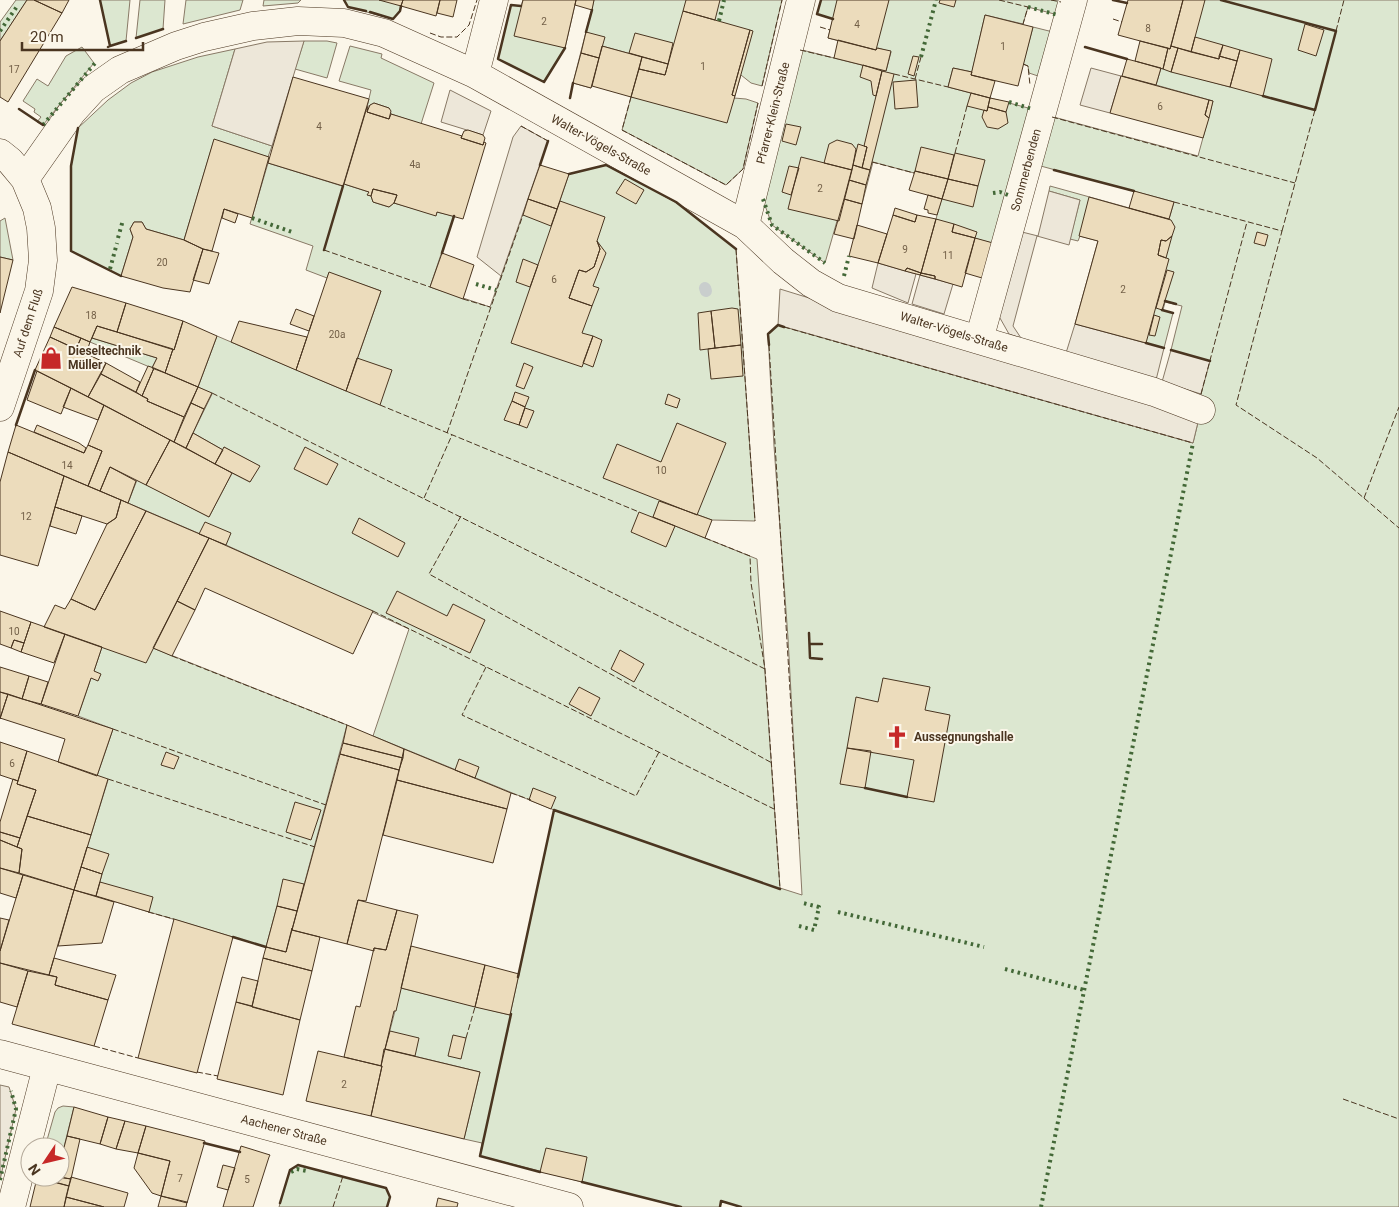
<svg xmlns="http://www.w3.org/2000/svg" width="1399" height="1207" viewBox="0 0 1399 1207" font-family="Roboto,sans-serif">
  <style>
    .green { fill: #dce7d0; stroke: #887966 }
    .parking { fill: #ede7d9; stroke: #887966 }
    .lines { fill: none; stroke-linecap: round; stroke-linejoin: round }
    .stream { stroke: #c9cecd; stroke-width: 12 }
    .building { fill: #ecdcbc; stroke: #4a3520 }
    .minor-casing { stroke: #4a3520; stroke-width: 29 }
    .tertiary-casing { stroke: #4a3520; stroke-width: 29 }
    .minor { stroke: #fbf6e9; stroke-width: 28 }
    .tertiary { stroke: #fbf6e9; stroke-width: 28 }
    .hedge { stroke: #436837; stroke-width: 4; stroke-dasharray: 2.5 4; stroke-linecap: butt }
    .fence { stroke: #4a3520; stroke-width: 1; stroke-dasharray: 6 2.5; stroke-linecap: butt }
    .wall { stroke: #4a3520; stroke-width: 2.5 }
    .labels { text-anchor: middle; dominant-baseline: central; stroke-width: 4; stroke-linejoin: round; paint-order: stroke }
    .number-label { font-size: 10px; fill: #725f47 }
    .street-label { font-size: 12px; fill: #4a3520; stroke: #fbf6e9 }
    .poi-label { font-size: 12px; font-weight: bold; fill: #4a3520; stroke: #fbf6e9; text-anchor: start }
  </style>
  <rect width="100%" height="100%" fill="#fbf6e9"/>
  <path class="green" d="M16,0H27L0,41V22Z
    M100,0H130L126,41L110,46Z
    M140,0H165L163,29L136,38Z
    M186,0H243L240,10L183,24Z
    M264,0H301L298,3L263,6Z
    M344,0H403L400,11L393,19L348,7Z
    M523,0H576L565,48L544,82L498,59L511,5L521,6Z
    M594,0H782L762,86L751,83L741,75L734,98L746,99L758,103L743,169L726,185L622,130L642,57L602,46L591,88L573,83Z
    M821,0H1062L1058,15L1028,7L1023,24L985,15L972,72L953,68L948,87L1032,109L995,244L952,232L936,219L947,179L915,171L914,173L873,162L862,204L837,221L825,263L772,225L762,197L798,49L886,71L891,52L878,48L876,50L828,38L833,19L817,14Z
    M1183,0H1399V1207H741L722,1201L720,1207H681L480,1156L482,1143L464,1139L480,1072L385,1049L401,988L510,1015L554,810L373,736L409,629L226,545L128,503L137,480L209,517L232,473L250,482L259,466L224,447L223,450L193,433L212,394L198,387L217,336L346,391L381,291L329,273L327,278L306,270L313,246L250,224L268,163L342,186L344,184L369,192L368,195L371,196L373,202L389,207L394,203L436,215L437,212L454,216L430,287L490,307L528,199L557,209L569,174L606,165L676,202L736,249L755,521L712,520L660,501L653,517L757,559L780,888L802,895L788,638L774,446L768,334L778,325L1193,443L1201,410V394L1209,361L1171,350L1182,306L1165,302L1163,310L1173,313L1164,348L1075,324L1098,241L1080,236L1078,241L1070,239L1080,200L1049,191L1050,186L1169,219L1174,202L1037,165L1050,116L1198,156L1213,101L1156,85L1161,68L1230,87L1237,61L1191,52Z
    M1033,27L1053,32L1041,77L1029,73L1028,66L1023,64Z
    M304,41H327L337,43L327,78L295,69Z
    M350,46L382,54L381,58L434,83L421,124L391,114L389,108L374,103L367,107L371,90L339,81Z
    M82,47L94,63L43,125L37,122L41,117L34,112L35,109L23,101L37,79L48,86L66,56Z
    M235,49L212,126L272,146L268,157L214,140L184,240L146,229L142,222H134L130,229L133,237L121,276L71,251V166L78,128L108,100L131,83L152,72L198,57Z
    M5,218L13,260L0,257V221Z
    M92,338L157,358L152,368L90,342Z
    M102,647L153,648L347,725L297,911L277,906L266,947L96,896L102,874L81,867L108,780L97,776L113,729L78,716L91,678L98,680L100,675L94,671Z
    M63,1106L74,1107L60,1163V1147H45L55,1112L58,1108Z
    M298,1165L386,1188L390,1197L387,1207H279L290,1170Z"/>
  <path class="parking" d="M304,41L272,146L212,126L235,49L267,42Z
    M1091,68L1121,76L1110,113L1080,105Z
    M450,90L491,111L483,135L441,122Z
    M521,126L548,141L501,276L477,257L513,137Z
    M1049,191L1080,200L1069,245L1037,236L1013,326L1021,338L1009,334L996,311L1018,231L1038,236Z
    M878,263L916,274L908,303L872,288Z
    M920,275L953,284L944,314L912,304Z
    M780,289L1199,418L1193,443L778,325Z
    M1075,324L1164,348L1156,380L1066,353Z
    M1171,350L1210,361L1201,394L1162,382Z
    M0,1085L9,1087L16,1109L0,1180Z"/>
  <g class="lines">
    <path class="stream" d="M705,288L706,291"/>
  </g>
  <path class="building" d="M27,0H34L62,13L8,102L0,97V41Z
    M34,0H69L62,13Z
    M379,0H403L401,6Z
    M403,0H440L436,16L401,6Z
    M440,0H457L453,17L437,13Z
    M523,0H576L565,48L514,36Z
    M576,0H594L592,10L575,5Z
    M686,0H720L715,20L683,11Z
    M837,0H889L876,50L828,38Z
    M940,0H956L954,7L939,3Z
    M1128,0H1183L1170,49L1118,35Z
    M1183,0H1205L1191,52L1171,46Z
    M683,11L750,30L732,95L735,96L727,123L631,97L639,69L665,75Z
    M985,15L1033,27L1018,86L971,75Z
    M1305,24L1324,30L1316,56L1298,50Z
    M750,30L753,31L735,96L732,95Z
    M586,32L605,37L599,58L581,53Z
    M635,33L673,43L668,64L629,53Z
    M1195,37L1223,45L1219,59L1191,52Z
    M838,40L876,50L877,48L891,51L886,71L834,58Z
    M1140,41L1168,48L1163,69L1135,61Z
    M1223,45L1240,50L1237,61L1219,56Z
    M602,46L642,57L631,97L592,86Z
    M1171,46L1178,48L1171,72L1163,69L1168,48L1170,49Z
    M1178,48L1219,59V56L1237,61L1230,87L1171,72Z
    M1240,50L1272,59L1263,96L1230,87Z
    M581,53L599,58L591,88L573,83Z
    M913,56L919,57L914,76L908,74Z
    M642,57L668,64L665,75L639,69Z
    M1127,59L1161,68L1156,85L1122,76Z
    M863,65L882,71L876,96L873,95L871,81L860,77Z
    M953,68L972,72L971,75L995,81L990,98L948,87Z
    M882,71L894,74L870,170L862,168L867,147L864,146Z
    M1121,76L1209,100L1205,115L1209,118L1203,138L1110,113Z
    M293,77L369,99L343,186L268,163Z
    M916,80L918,107L895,109L893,82Z
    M971,93L990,98L987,111L967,106Z
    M990,98L1009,102L1006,112L988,107Z
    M1209,100L1213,101L1209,118L1205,115Z
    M374,103L389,108L391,111L389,119L367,112L370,105Z
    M367,107H368L367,112L389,119L391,114L462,136L461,138L483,145L484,142L486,143L463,219L437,212L436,216L394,203L397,195L373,189L371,196L367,195L369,192L344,184Z
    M988,107L1006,112L1008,123L998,129L987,127L982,117L984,110L987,111Z
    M786,124L801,127L796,145L782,141Z
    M468,130L483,135L485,138L483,145L461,138L464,131Z
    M214,139L269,157L252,218L224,209L212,251L203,249L184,240Z
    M837,140L852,144L856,149L852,170L824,163L829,144Z
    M858,144L867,147L862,168L853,165Z
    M921,147L954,155L948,179L915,171Z
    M955,153L985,160L978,186L948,179Z
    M801,157L852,170L839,221L788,209Z
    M540,165L569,174L557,209L528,199Z
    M853,165L870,170L866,185L849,180Z
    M789,166L799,168L791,195L782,192Z
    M915,171L948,179L942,199L909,190Z
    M625,179L644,190L636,204L616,193Z
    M948,179L978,186L973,207L942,199Z
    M849,180L866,185L862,204L844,199Z
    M373,189L397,195L394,203L389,207L373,202L371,196Z
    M1134,191L1174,202L1169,219L1129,208Z
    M928,195L942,199L937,215L928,213V210L924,209Z
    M1089,197L1171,220L1175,227L1172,236L1166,241L1161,240L1158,255L1169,259L1146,343L1075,324L1098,241L1079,236Z
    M528,199L557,209L551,226L523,215Z
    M844,199L862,204L854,239L834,234Z
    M560,201L605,217L597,241L600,249L594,267L586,272L579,270L569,298L592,306L582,333L593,336L582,367L511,343Z
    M895,208L917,215L915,222L893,215Z
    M224,209L238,214L235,223L222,218Z
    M893,215L915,222L917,215L936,219L921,273L907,268L905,271L878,263Z
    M936,219L954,224L952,232L975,238L962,287L935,279V276L921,273Z
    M134,222H142L146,229L184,240L203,249L190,292L163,288L121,276L133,237L130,229Z
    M954,224L977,232L975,238L952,232Z
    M857,225L887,234L878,263L849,256Z
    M1257,232L1268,235L1265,246L1254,243Z
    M1172,236L1166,258L1158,255L1161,240L1166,241Z
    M975,238L993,243L982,278L965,273Z
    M597,241L606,253L593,286L599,288L592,306L569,298L579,270L586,272L594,267L600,249Z
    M203,249L219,253L209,284L193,280Z
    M442,253L474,265L463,299L430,287Z
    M0,257L13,260L0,313Z
    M523,259L538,265L530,287L516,282Z
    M907,268L921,273L920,275L905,271Z
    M1167,270L1174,272L1162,310L1156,308Z
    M329,272L381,291L346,391L296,370Z
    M921,273L935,276V279L920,275Z
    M72,287L126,303L117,332L97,326L90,342L54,327Z
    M126,303L183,321L174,350L117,332Z
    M732,308L738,309L741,345L715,348L711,311Z
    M296,309L314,316L309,331L290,324Z
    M711,311L715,348L700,350L698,313Z
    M1154,315L1160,317L1155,336L1149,335Z
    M183,321L217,336L198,387L165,373L173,349L174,350Z
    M239,321L307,337L296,370L231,342Z
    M97,326L173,349L165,373L152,368L157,358L92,338Z
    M54,327L81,338L76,349L50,337Z
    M593,336L602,340L593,367L583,363Z
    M50,337L106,363L88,397L35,370Z
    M81,338L90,342L86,354L76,349Z
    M741,345L743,376L711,379L708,349Z
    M357,358L392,370L380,405L346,391Z
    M106,363L140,382L136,392L101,374Z
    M524,363L533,367L524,389L516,386Z
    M148,366L154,368L142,396L136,392Z
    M154,368L198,387L184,417L147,401L148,399L142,396Z
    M37,371L71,388L61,414L27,400Z
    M101,374L148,399L147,401L184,417L174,442L88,397Z
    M198,387L212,393L204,409L191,403Z
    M71,388L104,405L98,420L63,407Z
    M515,392L529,397L525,407L512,401Z
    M668,394L680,399L677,408L665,404Z
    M512,401L525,407L519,425L504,420Z
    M191,403L204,409L186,448L174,442Z
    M104,405L170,440L146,485L110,467L100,491L88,486L102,451L88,445Z
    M525,408L534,411L527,428L519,425Z
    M677,423L726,443L697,515L603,478L617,444L661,462Z
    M16,425L84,453L88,445L102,451L88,486L8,452Z
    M37,425L79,443L86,448L84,453L34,432Z
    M193,433L223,450L215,464L186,448Z
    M170,440L232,473L209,517L146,485Z
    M224,447L260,466L250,482L215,464Z
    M305,447L338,464L327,485L294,469Z
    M8,452L64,476L38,566L0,555V482Z
    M110,467L136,481L128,503L100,491Z
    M64,476L121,500L116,518L107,524L55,507Z
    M121,500L146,511L95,610L71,599L107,524L116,518Z
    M659,501L712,520L705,538L653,517Z
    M55,507L82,516L76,534L50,526Z
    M146,511L209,538L146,663L44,627L55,605L65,609L71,599L95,610Z
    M639,512L675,526L666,547L631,532Z
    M359,518L405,543L398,557L352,533Z
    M205,522L231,533L226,545L199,534Z
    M209,538L373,611L353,654L205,588L195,610L177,601Z
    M397,591L447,616L453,604L485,620L470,653L386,613Z
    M177,601L195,610L172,656L153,648Z
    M0,611L31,622L24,643L14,640L11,648L0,644Z
    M31,622L65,634L54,663L21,652Z
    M65,634L102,647L94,671L101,674L98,681L91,678L78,716L41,704Z
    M14,640L24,643L21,652L11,648Z
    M620,650L644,664L634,682L611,669Z
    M0,667L29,676L22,699L0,692Z
    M29,676L48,682L41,704L22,699Z
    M883,678L930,687L925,710L950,715L934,802L907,797L914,760L847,748L856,697L878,702Z
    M579,687L600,698L591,716L569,704Z
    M0,692L8,694L0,719Z
    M8,694L113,729L97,776L58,762L65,739L0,718Z
    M347,725L404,749L403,758L343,743Z
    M0,742L27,751L18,781L0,775Z
    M343,743L403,758L399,770L340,754Z
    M847,748L871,751L865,788L840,784Z
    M404,749L511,793L507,809L397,780Z
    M27,751L108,779L91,835L27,816L36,790L17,784Z
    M166,752L179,757L174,769L161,765Z
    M340,754L399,770L366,901L358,900L347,944L292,930Z
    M459,759L479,767L475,778L455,770Z
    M13,779L18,781L17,784L36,790L20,838L0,832V822Z
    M397,780L507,809L493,863L383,835Z
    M533,788L556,797L551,809L529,800Z
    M295,802L321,810L311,840L286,832Z
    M27,816L91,835L74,890L19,873L22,849L17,847Z
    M0,832L20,838L17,847L0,840Z
    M0,840L22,849L19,873L0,868Z
    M87,847L109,854L102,874L81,867Z
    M81,867L102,874L96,896L74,890Z
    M0,868L23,875L16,898L0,893Z
    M23,875L74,890L49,975L0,963V951Z
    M283,879L304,884L297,911L277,906Z
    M100,882L153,897L149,912L96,896Z
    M74,890L114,902L102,943L58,946Z
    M358,900L397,910L386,950L374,948V951L347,944Z
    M277,906L297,911L286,952L266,947Z
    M397,910L418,915L396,1011H394L381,1066L344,1057L356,1006L360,1007L374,948L386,950Z
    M0,918L9,920L0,951Z
    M174,919L233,937L197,1073L138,1058Z
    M292,928V930L320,937L312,971L263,958L266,947L286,952Z
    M411,946L485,965L475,1007L401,988Z
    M54,958L116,975L108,1000L55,985L57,977L49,975Z
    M263,958L312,971L300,1020L252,1007Z
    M0,963L28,971L17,1007L0,1002Z
    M485,965L519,974L510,1015L475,1007Z
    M28,971L57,977L55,985L108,1000L94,1046L12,1024Z
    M242,977L258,981L252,1006L236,1002Z
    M236,1002L300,1020L283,1095L217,1079Z
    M390,1031L419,1038L415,1056L385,1049Z
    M453,1035L466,1038L461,1059L448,1056Z
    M384,1049L480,1072L464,1139L371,1116L382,1066H381Z
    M318,1051L382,1066L371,1116L306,1101Z
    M74,1107L108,1117L100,1144L67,1136Z
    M108,1117L125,1121L116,1149L100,1144Z
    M125,1121L146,1126L138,1153L116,1149Z
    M146,1126L205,1141L187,1203L161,1196L170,1161L138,1153Z
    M67,1136L80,1139L71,1179L60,1177V1163Z
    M241,1146L270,1155L269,1157L253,1207H223Z
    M546,1148L587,1157L582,1182L540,1172Z
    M138,1153L170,1161L161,1196L152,1193L134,1168Z
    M223,1165L235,1168L228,1190L217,1187Z
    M57,1177L71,1179L69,1186L55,1182Z
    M71,1177L128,1193L124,1207H104L66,1197Z
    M37,1178L69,1186L64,1207H30Z
    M161,1196L187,1202L186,1207H158Z
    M66,1197L104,1207H64Z
    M438,1198L458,1203L457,1207H436Z"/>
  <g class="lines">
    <defs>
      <path id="minor" d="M475,74L494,0
        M0,153L10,161L25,179L37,208L41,228L43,260L39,291L0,407
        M25,179L72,112L93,89L120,70L176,46L204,37L253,26L298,21L344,23L384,33L475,74L745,225L783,261L811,283L838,298L1154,392L1201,410
        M745,225L801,0
        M979,340L1073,0
        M11,1207L47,1067"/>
      <path id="tertiary" d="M0,1054L569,1207"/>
    </defs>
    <use href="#minor" class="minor-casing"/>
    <use href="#tertiary" class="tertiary-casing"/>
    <use href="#minor" class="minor"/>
    <use href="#tertiary" class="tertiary"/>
    <path class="hedge" d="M1028,7L1058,15
      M719,21L724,0
      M0,31L18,5
      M921,57L936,0
      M1009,102L1032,109
      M43,125L96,62
      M993,193L1000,192L1008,195
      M763,199L772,225L825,263
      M252,218L292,232
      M118,238L123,220
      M110,269L117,243
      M844,276L849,256
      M476,284L496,290
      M838,912L984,947
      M799,926L814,930L819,907L803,903
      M1005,969L1084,990
      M291,1172L297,1169L307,1171
      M0,1180L16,1109L11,1091
      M1041,1207L1193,443"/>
    <path class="fence" d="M999,0L1028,7L1023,24
      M1051,0L1061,2
      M1113,19L1122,22
      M820,27L830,30
      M1336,31L1344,0
      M430,33L441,37H457L469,25L477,0
      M800,50L834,58
      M1023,64L1028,66L1030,85
      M894,74L948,87
      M915,79L921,57
      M762,86L782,0
      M631,97L622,130L726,185L743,169L758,103
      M1052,117L1295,183
      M521,126L548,141
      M955,153L967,106
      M872,162L914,173
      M1174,202L1282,231L1236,405L1317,458L1399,528
      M1282,231L1315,110
      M736,249L755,521
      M324,250L430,287
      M463,299L490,307
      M784,327L1193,443
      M769,345L799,839
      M212,393L765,669
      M1201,394L1247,222
      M380,405L639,512
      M447,433L523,215
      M424,498L452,435
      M1364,498L1399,407
      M461,516L429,574L772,763
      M705,538L750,556L751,583L765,669L780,889
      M373,611L774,809
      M172,656L347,725
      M486,667L462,715L636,796L659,752
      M113,729L326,805
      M108,779L315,847
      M511,793L531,800
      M148,912L174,919
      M466,1038L475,1007
      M94,1046L138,1058
      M197,1072L218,1076
      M1343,1099L1399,1119
      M333,1207L343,1176"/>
    <path class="wall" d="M100,0L110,46L108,47
      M344,0L348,7L366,11
      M821,0L817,14L833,19
      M1113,0L1127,3
      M1221,0L1336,31L1315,110L1263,96
      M521,6L511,5L498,59L544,82L565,48
      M370,12L393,19L400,11L401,6
      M586,32L592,10
      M136,38L163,29
      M110,46L126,41
      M1085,47L1127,59
      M570,98L573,83
      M19,109L43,125
      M78,128L71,166V251L121,276
      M540,165L548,141
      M1054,170L1134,191
      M569,174L606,165L676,202L736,249
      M324,250L343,186
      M442,253L454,216
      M1165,301L1176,304
      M1162,310L1173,313
      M1146,343L1164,348
      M769,345L768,334L778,325L784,327
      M1171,350L1210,361
      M16,425L35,370
      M809,633L810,658L822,659
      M810,644H822
      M865,788L907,797
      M233,937L266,947
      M518,977L554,810L780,889
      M511,1014L480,1156L540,1172
      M204,1143L240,1152
      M582,1182L681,1207
      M280,1203L290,1170L298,1165L386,1188L390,1197L387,1207
      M720,1207L721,1201L741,1207"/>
  </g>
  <defs>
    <symbol id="shop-bare" viewBox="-9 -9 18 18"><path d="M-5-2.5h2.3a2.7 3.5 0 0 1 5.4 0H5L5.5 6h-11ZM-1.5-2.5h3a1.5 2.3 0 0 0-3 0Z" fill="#c62828" stroke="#fbf6e9" stroke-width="2.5" paint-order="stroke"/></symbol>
    <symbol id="church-bare" viewBox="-9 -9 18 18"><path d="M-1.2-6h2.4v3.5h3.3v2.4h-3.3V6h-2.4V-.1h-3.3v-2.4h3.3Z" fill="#c62828" stroke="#fbf6e9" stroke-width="2.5" paint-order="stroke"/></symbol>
  </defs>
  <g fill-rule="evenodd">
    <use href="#shop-bare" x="35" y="342" width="32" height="32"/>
    <use href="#church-bare" x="881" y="721" width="32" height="32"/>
  </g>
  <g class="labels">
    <g class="number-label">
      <text x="544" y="21">2</text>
      <text x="857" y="24">4</text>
      <text x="1148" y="28">8</text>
      <text x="1003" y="46">1</text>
      <text x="703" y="66">1</text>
      <text x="14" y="69">17</text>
      <text x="1160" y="106">6</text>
      <text x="319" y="126">4</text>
      <text x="415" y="164">4a</text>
      <text x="820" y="188">2</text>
      <text x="905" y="249">9</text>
      <text x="948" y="255">11</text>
      <text x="162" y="262">20</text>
      <text x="554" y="279">6</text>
      <text x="1123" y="289">2</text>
      <text x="91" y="315">18</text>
      <text x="337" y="334">20a</text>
      <text x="67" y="465">14</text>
      <text x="661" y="470">10</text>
      <text x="26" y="516">12</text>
      <text x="14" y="631">10</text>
      <text x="12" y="763">6</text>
      <text x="344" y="1084">2</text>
      <text x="180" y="1178">7</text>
      <text x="247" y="1179">5</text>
    </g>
    <g class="street-label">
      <text transform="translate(773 113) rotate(-76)">Pfarrer-Klein-Straße</text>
      <text transform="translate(601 145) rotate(29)">Walter-Vögels-Straße</text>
      <text transform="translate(1026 170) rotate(-75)">Sommerbenden</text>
      <text transform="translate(28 323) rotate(-72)">Auf dem Fluß</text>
      <text transform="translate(954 332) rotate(17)">Walter-Vögels-Straße</text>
      <text transform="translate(284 1130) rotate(15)">Aachener Straße</text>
    </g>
    <g class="poi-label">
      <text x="68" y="351">Dieseltechnik<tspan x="68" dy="14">Müller</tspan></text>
      <text x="914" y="737">Aussegnungshalle</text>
    </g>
  </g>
  <g transform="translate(45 1162) rotate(235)"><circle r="24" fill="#fbf6e9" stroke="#b4a999"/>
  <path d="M0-4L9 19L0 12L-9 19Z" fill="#c62828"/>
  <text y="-8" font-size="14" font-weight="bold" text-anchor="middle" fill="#4a3520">N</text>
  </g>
  <path d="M22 42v8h121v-8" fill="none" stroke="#4a3520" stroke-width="2.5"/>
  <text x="30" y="42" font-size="15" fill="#4a3520" stroke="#fbf6e9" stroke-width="4" paint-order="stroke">20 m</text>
</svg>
